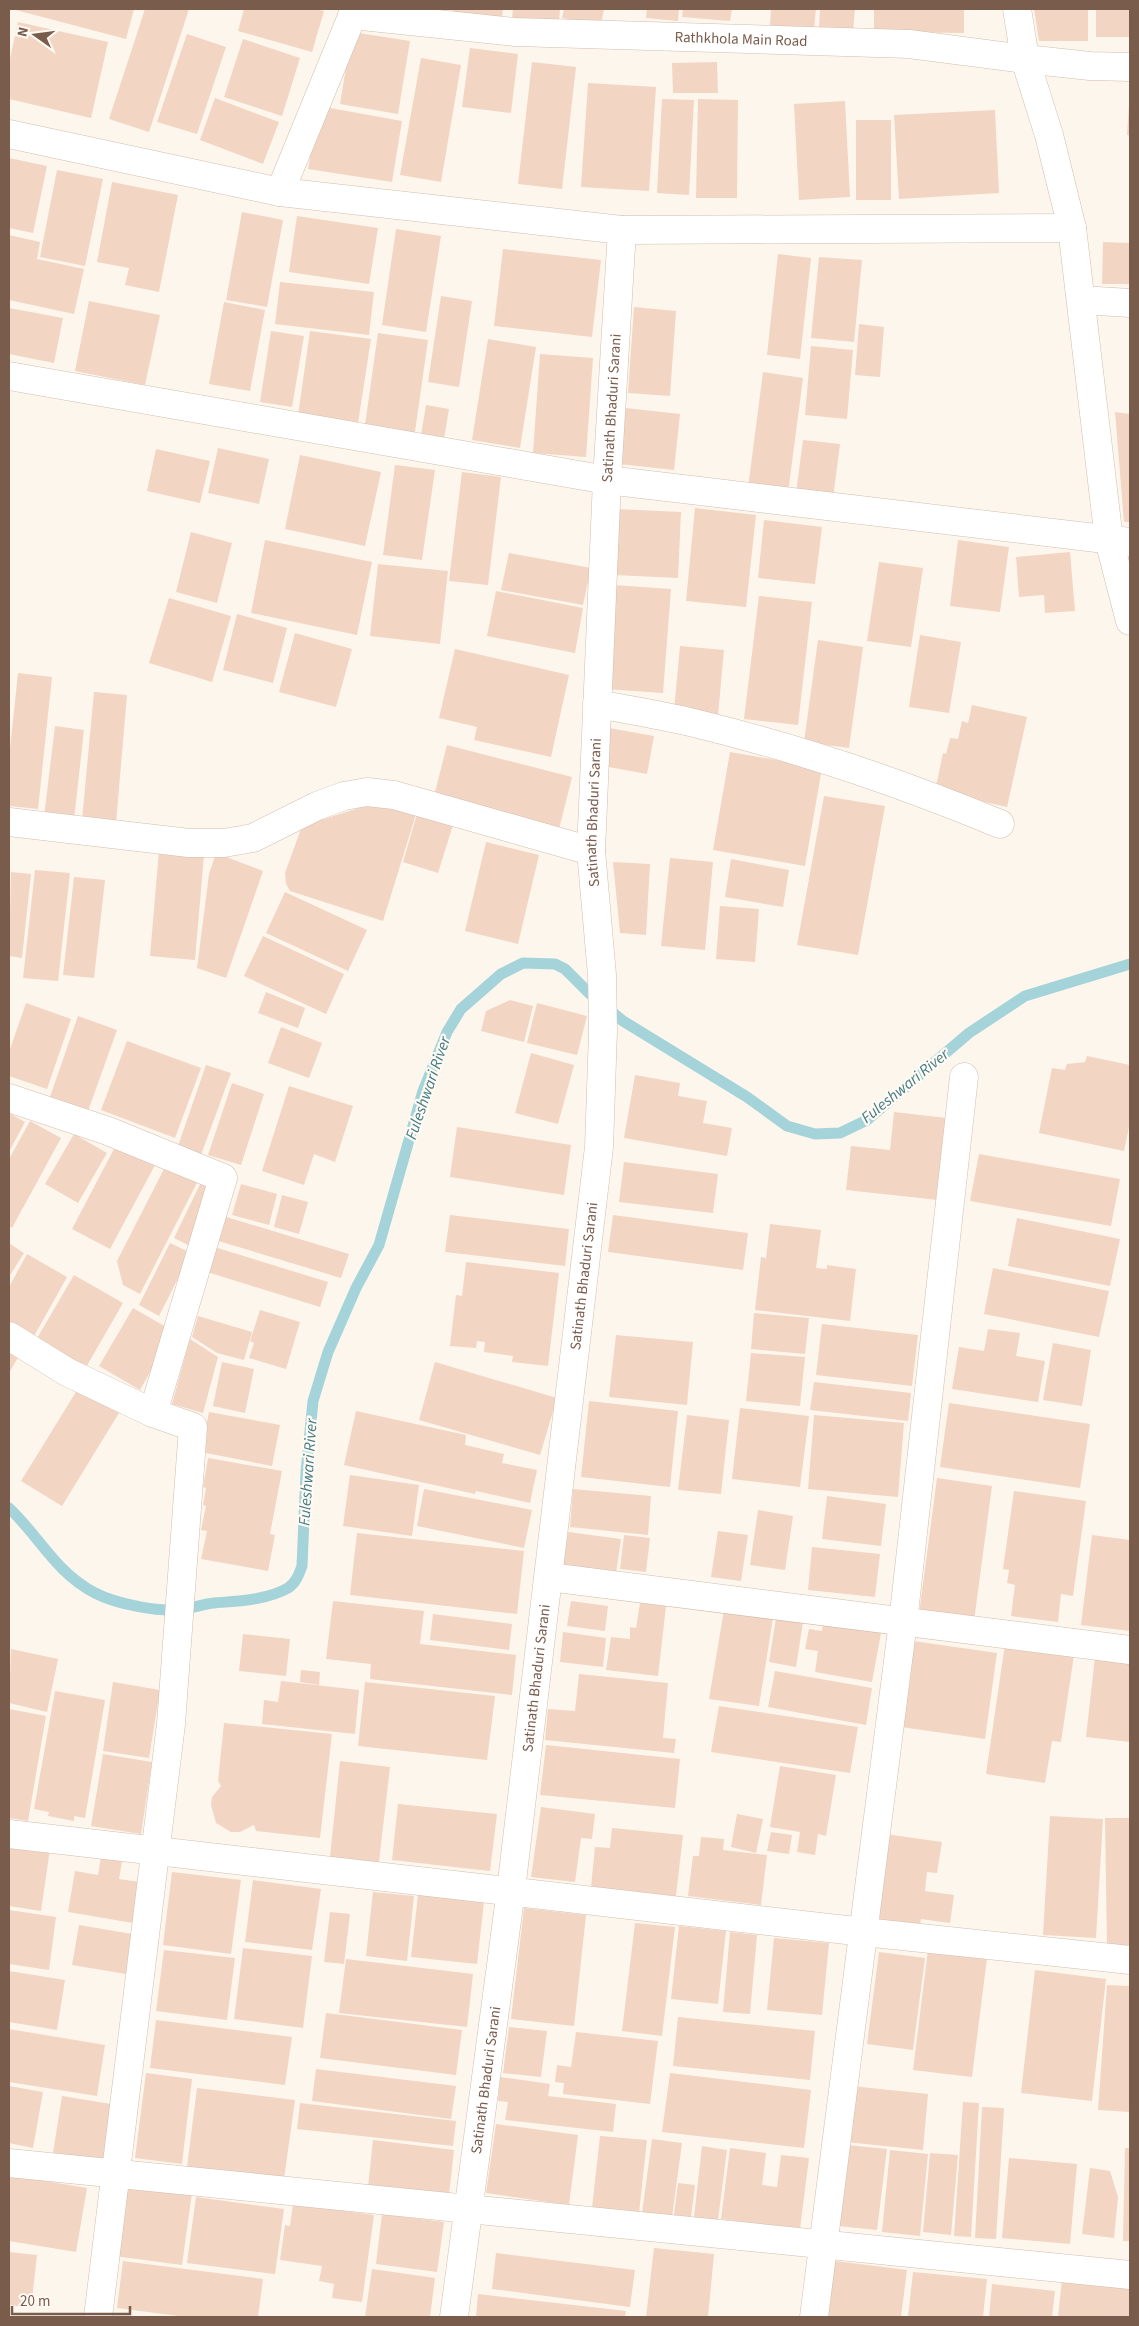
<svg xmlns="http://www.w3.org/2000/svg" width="1139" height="2326" viewBox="0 0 1139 2326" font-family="'Source Sans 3',sans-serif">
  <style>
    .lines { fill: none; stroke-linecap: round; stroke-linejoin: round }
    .stream { stroke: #a5d3da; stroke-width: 11 }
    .building { fill: #f3d5c3 }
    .minor-casing { stroke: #d1beb0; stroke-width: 29 }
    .minor { stroke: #fff; stroke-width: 28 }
    .labels { text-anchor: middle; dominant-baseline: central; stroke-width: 4.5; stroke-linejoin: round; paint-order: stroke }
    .street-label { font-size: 15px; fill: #7a5c4d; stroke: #fffaf3 }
    .water-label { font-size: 16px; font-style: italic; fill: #437c86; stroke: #fffaf3 }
  </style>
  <rect width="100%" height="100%" fill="#fdf6ec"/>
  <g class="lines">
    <path class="stream" d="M9,1508C39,1536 56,1573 95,1593C116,1604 161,1613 184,1609C194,1608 203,1604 214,1603C238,1601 267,1600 288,1588C296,1583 299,1574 302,1566L306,1472L313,1401L328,1352L356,1288L379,1245L423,1091L447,1032L461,1009L501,974L523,963L555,964L565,969L590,994L623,1021L747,1097L787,1126L815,1134L840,1133L867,1120L969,1033L1025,996L1130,964"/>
  </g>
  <path class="building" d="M12,9H134L126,39Z
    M145,9H189L149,132L109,119Z
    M244,9H315L324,11L312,52L238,31Z
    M453,9H503L502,18L452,12Z
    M513,9H560L559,22L512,18Z
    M564,9H604L601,25L562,18Z
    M647,9H679L678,21L646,18Z
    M683,9H732L730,21L682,17Z
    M771,9H816L814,30L770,25Z
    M820,9H855L853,32L819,28Z
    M874,9H964V33L874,32Z
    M1034,9H1088V41H1039Z
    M1096,9H1130V37H1096Z
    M18,22L108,42L91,118L9,99V63Z
    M352,32L410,41L398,114L340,104Z
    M187,34L226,47L197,134L157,122Z
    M243,39L300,58L282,116L224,97Z
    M470,48L518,54L511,113L462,107Z
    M421,58L461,65L441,182L400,175Z
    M532,62L576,67L562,189L518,184Z
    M717,62L718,93H673L672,63Z
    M588,83L656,87L649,191L581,187Z
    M215,98L279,122L263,164L200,140Z
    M662,99L694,100L689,195L657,193Z
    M698,99L738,100L737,198H696Z
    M845,101L850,197L799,200L794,104Z
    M1129,103H1130V136L1127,135Z
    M319,106L402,121L392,182L308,169Z
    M995,110L999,193L899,199L894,115Z
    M856,120H891V200H856Z
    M9,158L47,166L33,233L9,228Z
    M57,170L103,179L85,266L40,257Z
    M112,182L178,195L159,292L125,285L129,268L97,262Z
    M242,212L283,220L267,307L226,300Z
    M297,216L378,228L369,284L289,272Z
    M396,229L441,236L426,332L382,325Z
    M9,235L40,242L37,259L84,269L74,314L9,300Z
    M1103,242L1130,243V284H1102Z
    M503,249L601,260L592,337L494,326Z
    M778,254L811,258L800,359L767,355Z
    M819,257L862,260L854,342L811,338Z
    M280,282L374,292L369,335L275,324Z
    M441,296L472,301L459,387L428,382Z
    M89,301L160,315L145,385L75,371Z
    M224,302L265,310L250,391L209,384Z
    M634,307L676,311L670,396L628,393Z
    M9,308L63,318L54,363L9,354Z
    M859,324L884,327L880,377L855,375Z
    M271,331L304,336L292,407L260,402Z
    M310,331L371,339L358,423L298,415Z
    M378,333L428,340L414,439L364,432Z
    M488,339L536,347L520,448L472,440Z
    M811,346L853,350L847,419L805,415Z
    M540,354L593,358L586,457L533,453Z
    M763,372L803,378L788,493L748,488Z
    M426,405L449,409L444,439L421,435Z
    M626,408L680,414L674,470L619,464Z
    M1115,412L1130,414V522H1124Z
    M803,440L840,444L833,498L796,493Z
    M218,448L269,459L259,504L208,493Z
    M156,449L210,461L200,503L147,491Z
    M300,455L381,472L365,546L285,529Z
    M395,465L435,470L422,560L383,555Z
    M462,472L501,477L488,585L449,581Z
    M695,508L756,515L746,607L686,601Z
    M616,509L681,512L678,578L614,575Z
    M764,520L822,527L815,584L758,578Z
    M191,532L232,543L217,603L176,592Z
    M265,540L372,562L357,635L251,613Z
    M958,540L1009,547L1000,612L950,606Z
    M1070,552L1075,611L1045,613L1044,595L1019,597L1016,557Z
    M509,553L591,568L583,605L501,590Z
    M879,562L923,568L911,647L867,641Z
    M378,564L448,571L440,644L370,636Z
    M614,585L671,589L663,693L606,689Z
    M496,591L583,608L575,653L487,636Z
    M759,596L812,602L798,725L744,719Z
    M169,598L231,616L212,682L149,663Z
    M237,614L287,628L273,683L223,670Z
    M295,633L352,649L336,707L279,692Z
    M920,635L961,642L949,713L909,707Z
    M818,640L863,647L849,748L804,742Z
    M680,646L724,650L718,715L674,711Z
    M455,649L569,675L551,757L474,740L477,727L439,718Z
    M18,673L52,677L38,809L9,806V758Z
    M94,692L127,695L116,823L82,820Z
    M972,705L1027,717L1007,807L935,791L943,753L946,754L950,738L958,739L962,721L968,723Z
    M55,726L84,730L74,820L44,817Z
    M609,728L654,736L647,774L603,766Z
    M447,745L572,777L559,829L434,796Z
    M730,752L822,768L805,866L713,850Z
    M824,796L885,806L858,955L797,945Z
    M378,802L416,814L383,921L290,891L286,884L285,873L302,826Z
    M417,814L453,825L438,873L403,862Z
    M486,842L539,855L518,944L465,931Z
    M159,851L204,855L195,960L150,956Z
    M216,853L263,871L226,978L197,968L209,874Z
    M670,858L713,862L705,950L661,946Z
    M731,859L789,870L783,907L725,897Z
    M613,862L650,864L646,935L620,933Z
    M35,870L70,873L58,981L23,978Z
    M11,872L31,874L22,958L9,956Z
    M74,877L105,880L94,978L63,975Z
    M285,892L367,930L348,971L266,933Z
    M720,906L759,909L755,962L716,959Z
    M263,936L344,974L326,1014L244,976Z
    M266,992L305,1008L298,1028L258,1013Z
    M510,1000L533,1006L524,1042L481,1031L486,1011Z
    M26,1003L71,1019L47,1089L9,1076V1052Z
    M537,1003L587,1016L577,1055L527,1043Z
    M78,1016L117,1030L88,1111L50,1097Z
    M281,1027L322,1043L309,1078L268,1063Z
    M127,1041L201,1068L175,1138L101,1110Z
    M531,1053L574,1065L558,1124L515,1113Z
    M1087,1056L1130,1065V1122L1124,1151L1039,1133L1052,1068L1065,1070L1067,1064L1085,1062Z
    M206,1065L231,1073L201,1155L178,1146Z
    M635,1075L680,1083L678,1096L707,1101L703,1123L732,1128L727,1156L624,1138Z
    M232,1083L264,1094L241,1165L208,1155Z
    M289,1086L353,1106L335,1162L314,1154L304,1185L262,1171Z
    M894,1112L947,1118L938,1200L846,1190L851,1146L890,1150Z
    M9,1113L25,1122L9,1152Z
    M30,1121L61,1138L12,1228L9,1226V1159Z
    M457,1127L571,1145L564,1195L450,1177Z
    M74,1134L107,1153L78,1203L45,1184Z
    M116,1145L155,1165L110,1249L72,1229Z
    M979,1154L1120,1179L1111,1226L970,1201Z
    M624,1162L718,1174L713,1213L619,1202Z
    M167,1163L199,1179L140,1294L123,1285L117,1261Z
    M203,1178L217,1185L188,1245L174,1238Z
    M241,1184L277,1194L269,1225L232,1215Z
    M282,1195L308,1202L299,1234L274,1227Z
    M450,1215L569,1229L565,1266L445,1252Z
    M613,1215L748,1233L743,1270L608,1252Z
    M223,1216L349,1254L341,1278L215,1240Z
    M1017,1218L1120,1239L1110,1286L1008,1266Z
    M770,1224L821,1230L816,1268L827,1269V1265L856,1269L850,1321L755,1310L761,1257L766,1258Z
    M9,1243L24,1253L9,1277Z
    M170,1243L191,1253L159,1316L139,1305Z
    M211,1246L328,1282L320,1307L204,1271Z
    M27,1254L67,1277L33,1338L9,1324V1287Z
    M466,1262L559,1273L548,1366L512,1362L513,1356L484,1352L485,1342L477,1341L476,1348L450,1346L456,1295L462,1296Z
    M993,1268L1109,1291L1099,1337L984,1314Z
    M74,1275L123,1303L85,1369L36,1340Z
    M133,1308L173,1331L140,1390L99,1366Z
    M260,1310L300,1322L286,1369L249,1358L254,1343L250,1341Z
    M754,1313L809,1318L805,1354L751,1349Z
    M198,1316L252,1332L244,1360L217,1353L192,1337Z
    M822,1324L918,1335L912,1386L816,1375Z
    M988,1329L1020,1333L1016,1356L1045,1361L1038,1402L952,1389L959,1347L984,1351Z
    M616,1335L693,1342L687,1405L609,1397Z
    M190,1339L218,1357L203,1413L172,1404Z
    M1053,1343L1091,1350L1082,1406L1043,1400Z
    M9,1347L20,1354L9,1373Z
    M751,1353L805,1357L800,1406L746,1401Z
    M222,1362L254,1369L245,1413L213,1406Z
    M435,1362L557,1398L540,1455L419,1420Z
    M814,1382L911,1393L908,1421L810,1410Z
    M79,1387L119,1413L62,1506L21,1481Z
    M589,1401L678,1411L670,1487L581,1477Z
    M949,1403L1090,1424L1080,1488L940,1467Z
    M740,1408L809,1416L800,1487L732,1479Z
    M356,1411L466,1435L465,1445L504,1454L502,1463L537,1470L530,1503L476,1491L475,1494L344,1465Z
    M209,1412L280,1425L272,1466L201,1452Z
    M687,1415L729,1420L721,1494L678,1490Z
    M814,1415L904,1423L898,1497L808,1489Z
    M208,1458L282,1471L270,1534L275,1535L268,1571L201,1559L207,1531L201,1530L206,1506L203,1505L206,1488L203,1487Z
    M350,1475L419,1485L412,1536L343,1526Z
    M937,1478L992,1486L974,1621L919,1614Z
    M424,1489L532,1510L524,1548L417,1526Z
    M573,1489L651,1496L648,1535L570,1527Z
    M1014,1491L1086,1501L1073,1596L1061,1594L1058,1622L1011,1616L1015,1585L1007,1583L1009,1570L1003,1569Z
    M827,1496L886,1504L881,1546L822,1539Z
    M758,1510L793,1516L785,1570L750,1565Z
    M718,1531L748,1535L741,1581L711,1577Z
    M568,1532L621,1539L616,1573L563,1567Z
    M357,1533L524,1551L517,1614L350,1595Z
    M624,1535L650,1538L646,1572L620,1569Z
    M1092,1535L1130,1540V1631L1081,1625Z
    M812,1547L880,1554L875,1597L808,1590Z
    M333,1601L424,1611L420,1644L516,1655L512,1695L370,1679L371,1664L326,1659Z
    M571,1601L608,1606L605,1631L567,1626Z
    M640,1603L666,1606L658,1676L606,1670L611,1637L630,1639V1627L636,1628Z
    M724,1610L773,1618L759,1706L709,1699Z
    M433,1614L512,1624L509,1650L430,1640Z
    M776,1618L803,1622L796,1667L769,1662Z
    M823,1623L881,1633L872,1682L815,1672L818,1651L805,1649L809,1629L822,1631Z
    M563,1632L606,1638L603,1667L560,1662Z
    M243,1634L290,1639L286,1676L239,1671Z
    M913,1641L997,1653L985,1739L901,1727Z
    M1005,1644L1074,1655L1061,1742L1052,1741L1045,1783L986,1774Z
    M11,1649L58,1659L47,1712L9,1703Z
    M1095,1657L1130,1661V1742L1086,1737Z
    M301,1670L320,1672L319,1685L300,1682Z
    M775,1671L872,1688L866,1725L768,1707Z
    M579,1674L668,1683L663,1738L676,1739L674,1753L545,1740L548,1709L575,1711Z
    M281,1681L359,1690L355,1734L262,1724L264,1700L278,1702Z
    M113,1682L160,1690L149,1758L103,1751Z
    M365,1682L495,1696L487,1760L358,1746Z
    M55,1691L105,1700L85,1818L74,1816V1821L48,1816L49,1812L34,1809Z
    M719,1706L858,1727L850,1773L711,1752Z
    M9,1709L46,1716L28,1821L9,1818Z
    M224,1723L332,1734L320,1838L256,1831L254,1825L240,1832H231L216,1823L211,1805L212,1797L221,1786L218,1781Z
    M546,1745L680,1759L675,1808L540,1795Z
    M103,1754L152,1762L141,1834L91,1826Z
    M340,1761L390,1767L379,1862L330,1857Z
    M780,1766L836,1775L826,1836L818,1834L815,1855L797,1852L800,1832L770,1827Z
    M398,1804L497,1814L490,1871L392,1860Z
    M541,1807L595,1814L592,1839L581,1838L575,1882L531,1877Z
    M737,1814L763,1819L756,1853L731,1847Z
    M1050,1816L1103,1819L1096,1938L1043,1935Z
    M1105,1818H1130V1946L1107,1947Z
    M612,1828L683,1835L676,1896L591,1887L595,1847L610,1848Z
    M771,1832L792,1835L789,1854L767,1851Z
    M885,1834L942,1842L937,1873L927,1872L925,1891L954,1895L950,1923L921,1919L920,1925L874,1919Z
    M701,1837L724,1839L723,1850L767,1855L761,1905L688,1896L693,1856H699Z
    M9,1844L50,1849L41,1911L9,1906Z
    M101,1857L122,1861L119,1879L140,1882L133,1923L68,1912L75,1871L98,1875Z
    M172,1872L241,1880L231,1954L163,1945Z
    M253,1880L321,1889L312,1950L245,1942Z
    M373,1892L414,1896L407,1961L366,1956Z
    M418,1895L484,1902L477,1964L411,1957Z
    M524,1908L586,1915L574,2026L511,2019Z
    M9,1910L56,1917L49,1970L9,1964Z
    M330,1912L350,1914L344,1964L324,1962Z
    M635,1923L675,1927L662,2036L622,2031Z
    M79,1925L132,1934L126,1974L72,1965Z
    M679,1926L726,1931L718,2004L671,1999Z
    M730,1932L757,1935L750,2014L723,2012Z
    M774,1938L829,1943L822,2015L767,2010Z
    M243,1948L312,1956L303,2028L234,2019Z
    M164,1950L235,1958L227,2020L156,2011Z
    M928,1950L987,1958L972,2077L913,2070Z
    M879,1952L925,1958L913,2050L867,2044Z
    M346,1959L473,1974L467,2027L339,2013Z
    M1035,1970L1106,1979L1092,2101L1021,2093Z
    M9,1971L65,1980L57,2030L9,2022Z
    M1107,1985L1130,1986V2112L1098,2110Z
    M326,2013L462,2030L456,2075L320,2058Z
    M678,2017L815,2031L810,2080L673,2066Z
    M156,2020L292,2037L285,2085L150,2068Z
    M509,2027L547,2031L541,2077L503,2073Z
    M9,2029L105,2045L97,2096L9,2082Z
    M576,2032L658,2041L650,2104L563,2094L564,2083L555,2082L557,2065L571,2067Z
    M316,2069L456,2086L451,2119L312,2101Z
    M146,2073L192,2079L182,2164L135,2158Z
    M670,2073L811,2090L804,2148L662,2132Z
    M500,2077L550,2084L548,2096L616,2104L613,2132L505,2120L508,2102L498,2101Z
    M9,2086L43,2092L33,2148L9,2143Z
    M852,2086L928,2094L923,2150L846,2142Z
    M197,2088L295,2100L284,2179L187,2167Z
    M62,2096L111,2104L103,2160L53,2153Z
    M963,2102L979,2103L971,2237L954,2236Z
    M300,2103L456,2121L453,2146L297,2129Z
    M982,2107L1004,2108L996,2239L975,2238Z
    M496,2124L578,2135L569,2205L486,2193Z
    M600,2136L647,2140L639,2213L592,2208Z
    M652,2139L682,2143L672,2217L642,2213Z
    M373,2140L454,2150L449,2195L368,2187Z
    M847,2145L887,2149L877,2230L838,2226Z
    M702,2146L727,2150L718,2220L694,2217Z
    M730,2148L766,2153L762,2185L777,2187L781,2155L809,2158L800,2229L721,2219Z
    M1125,2148H1130V2241H1123Z
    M890,2150L928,2154L920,2236L882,2232Z
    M930,2153L958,2155L951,2235L923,2232Z
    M1009,2158L1077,2164L1070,2244L1002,2238Z
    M1090,2168L1110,2171L1118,2197L1114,2238L1082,2234Z
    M9,2175L87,2188L76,2252L9,2241Z
    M678,2183L695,2185L691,2217L674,2215Z
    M124,2184L192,2193L182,2265L114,2256Z
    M196,2197L284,2209L275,2274L187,2263Z
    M293,2204L374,2215L362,2302L332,2298L334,2284L319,2281L322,2266L280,2260L285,2225L290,2226Z
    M382,2214L444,2222L437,2272L376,2264Z
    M654,2248L714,2254L708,2317H646Z
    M9,2252L37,2255L31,2308L9,2305Z
    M496,2253L635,2270L630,2307L492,2289Z
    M123,2261L263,2279L258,2317H186L117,2308Z
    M835,2261L907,2270L901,2317H828Z
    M372,2269L435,2278L430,2317H365Z
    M913,2272L987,2279L983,2317H908Z
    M1062,2279L1130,2286V2317H1058Z
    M992,2284L1055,2291L1052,2317H989Z
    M478,2294L626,2311L625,2317H476Z"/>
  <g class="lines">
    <defs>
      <g id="minor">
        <path d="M1017,9L1025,59L1049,135L1072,228L1109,540L1130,621"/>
        <path id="s1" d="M352,15L515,32L909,44L1025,59L1090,66L1130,67"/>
        <path d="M9,134L280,192L622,230L1072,228"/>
        <path d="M280,192L355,9"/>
        <path d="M1081,300L1130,303"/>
        <path d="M9,376L607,480L1130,542"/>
        <path d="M597,704C629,710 662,715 694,723C798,748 901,783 1000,824"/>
        <path d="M9,822L189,843H224L253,838L317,806L344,796L367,792L394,795L591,851"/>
        <path d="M9,1098L108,1131L223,1178L153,1413L193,1427L171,1724L98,2317"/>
        <path d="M9,1336L67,1372L153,1413"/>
        <path d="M549,1577L1130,1650"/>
        <path d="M9,1834L864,1932L1130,1960"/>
        <path d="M9,2163L1130,2275"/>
        <path id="s2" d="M454,2317L511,1890L599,1147L603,1031L602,975L591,851L607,480L622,230"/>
        <path d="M814,2317L903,1622L964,1077"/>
      </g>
    </defs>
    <use href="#minor" class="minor-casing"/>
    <use href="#minor" class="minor"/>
  </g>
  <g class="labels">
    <g class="street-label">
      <text stroke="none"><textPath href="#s1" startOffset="390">Rathkhola Main Road</textPath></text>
      <text stroke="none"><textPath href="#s2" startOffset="1919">Satinath Bhaduri Sarani</textPath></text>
      <text stroke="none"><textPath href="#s2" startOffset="1514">Satinath Bhaduri Sarani</textPath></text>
      <text stroke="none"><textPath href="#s2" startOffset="1049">Satinath Bhaduri Sarani</textPath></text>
      <text stroke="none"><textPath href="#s2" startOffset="644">Satinath Bhaduri Sarani</textPath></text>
      <text stroke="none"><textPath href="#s2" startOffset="239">Satinath Bhaduri Sarani</textPath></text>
    </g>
    <g class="water-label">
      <text transform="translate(905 1086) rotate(-39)">Fuleshwari River</text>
      <text transform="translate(428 1088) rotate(-71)">Fuleshwari River</text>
      <text transform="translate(308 1472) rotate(-86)">Fuleshwari River</text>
    </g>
  </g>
  <rect width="1139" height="2326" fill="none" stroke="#7a5c4d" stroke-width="20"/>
  <g transform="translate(35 35) rotate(284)" stroke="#fffaf3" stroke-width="4" paint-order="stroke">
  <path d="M0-4L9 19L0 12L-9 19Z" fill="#7a5c4d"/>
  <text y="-8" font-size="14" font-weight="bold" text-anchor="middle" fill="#7a5c4d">N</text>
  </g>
  <path d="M12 2306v8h118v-8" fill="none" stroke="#7a5c4d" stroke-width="2.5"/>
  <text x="20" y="2306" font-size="15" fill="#7a5c4d" stroke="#fffaf3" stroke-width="4" paint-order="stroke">20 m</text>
</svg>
